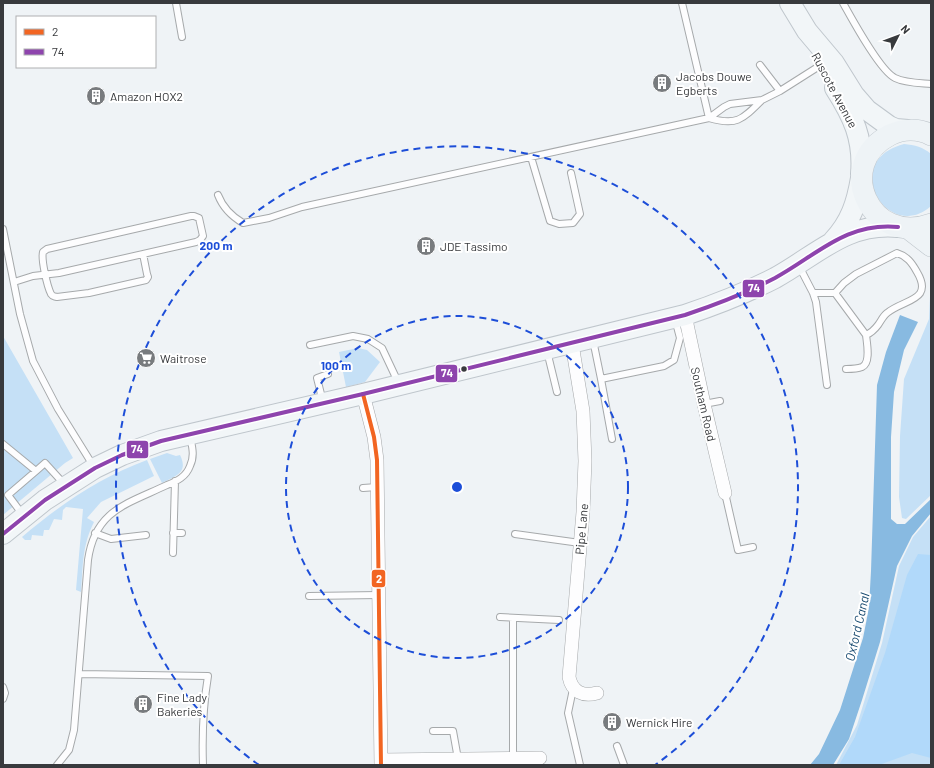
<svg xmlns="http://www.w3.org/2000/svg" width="934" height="768" viewBox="0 0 934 768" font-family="Barlow,sans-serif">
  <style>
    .green { fill: #c5e0f6 }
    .forest { fill: #b1d9fa }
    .water { fill: #88bae1 }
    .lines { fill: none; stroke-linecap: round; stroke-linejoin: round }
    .service-casing { stroke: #a6a9ab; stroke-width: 8 }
    .minor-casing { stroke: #a6a9ab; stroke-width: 14 }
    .primary-casing { stroke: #bfc6cc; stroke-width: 22 }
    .trunk-casing { stroke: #bfc6cc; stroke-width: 22 }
    .service { stroke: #fdfdfe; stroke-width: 6 }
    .minor { stroke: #fdfdfe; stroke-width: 13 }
    .primary { stroke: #f2f6f8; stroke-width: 20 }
    .trunk { stroke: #eef3f6; stroke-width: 21 }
    .bus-1-casing { stroke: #fff; stroke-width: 7 }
    .bus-2-casing { stroke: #fff; stroke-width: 7 }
    .bus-1 { stroke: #f26522; stroke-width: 4 }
    .bus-2 { stroke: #8e44ad; stroke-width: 4 }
    .ring { fill: none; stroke: #1d4ed8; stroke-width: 2; stroke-dasharray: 7 5 }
    .bus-dot { fill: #383a3d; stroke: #fff; stroke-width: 1.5 }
    .labels { text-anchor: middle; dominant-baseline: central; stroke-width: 4; stroke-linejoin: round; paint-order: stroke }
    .poi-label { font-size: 12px; fill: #383a3d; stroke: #fff; text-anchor: start }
    .street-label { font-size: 12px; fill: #383a3d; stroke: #fff }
    .water-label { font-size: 13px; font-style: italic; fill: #184a70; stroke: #fff }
    .centre { fill: #1d4ed8; stroke: #fff; stroke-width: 2 }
    .ring-label { font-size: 12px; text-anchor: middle; font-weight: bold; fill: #1d4ed8; stroke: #fff; stroke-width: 4; stroke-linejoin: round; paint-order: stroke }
    .line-badge { stroke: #fff; stroke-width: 1.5 }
    .badge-label { font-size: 11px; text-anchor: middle; font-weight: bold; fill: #fff }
  </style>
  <rect width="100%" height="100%" fill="#eff3f6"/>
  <path class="green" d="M904,144C915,145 923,147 931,154V206C889,244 837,162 904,144Z
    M930,296H931V495L906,519L902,518L899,497L900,436L904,379L929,319Z
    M3,336L73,458L65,463L3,515Z
    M358,348L367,350L380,362L365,382L346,387L339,352Z
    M167,453L176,456L180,455C189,473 175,476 162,483L150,459Z
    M147,460L154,476L101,502L87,518L94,522C82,546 83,565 81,592L76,590L83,509L66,507L63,510L62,520L54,519L49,530H44L43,536L32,535L31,540H25L22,537C61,504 99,478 147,460Z
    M931,516V765H836L857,725L882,643L899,566L913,537Z"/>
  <path class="forest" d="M918,554L931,555V758L912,753L879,765H839L855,737L885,653L907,575Z"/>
  <path class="water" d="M900,315L918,322L904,350L894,392L891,437V519L897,524H905L931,499V513L912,536L897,566L880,642L862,700L849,739L833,765H810L819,754L840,710L863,638L866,623L869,607L871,571L877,385L886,352Z"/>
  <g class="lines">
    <defs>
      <path id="service" d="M176,3L182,37
        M682,3L709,118
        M843,3C852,19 880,71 895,78C905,83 920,83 931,84
        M760,65L780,91
        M709,118C736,126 742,120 761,101
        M531,157L550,221L559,224L573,223L580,214L571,173
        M218,195C223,208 231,216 243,223L269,218L302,207L709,118L724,107L730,104L762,100L780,91L821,65
        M3,229L20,314L33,361L58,409L94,467
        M799,266L813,293L816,302L827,385
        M14,282L33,276L59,273L196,242L200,240L203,236L199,218L194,216H191L47,249L43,252C41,259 47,286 51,294C53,297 53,296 57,297L89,293L146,280L148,277L147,274L143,254
        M813,293H835L844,283L856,274L897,253C907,256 912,263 917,272C934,301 904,299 887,313C883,316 881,321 878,325C875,329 871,333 866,335L835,293
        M593,340L601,379L612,439
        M310,345L353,336L368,339L382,348L398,382
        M547,351L557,392
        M846,369C850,369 857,369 862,367C871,363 867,344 866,335
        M601,379L664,366L674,360L680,338L675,319
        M323,402L317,378L328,374
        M704,404L720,401
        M3,444L36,471L45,463L65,485
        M363,488L377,487
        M725,493L738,550L753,547
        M23,515L8,495L36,471
        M95,533L111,539L146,535
        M173,533H182
        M515,534L580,543
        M173,553L175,481
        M309,596L379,595
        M500,617L559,620
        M513,618V758
        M80,674L208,676C203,706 202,735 203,765
        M3,687L5,693L3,699
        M573,689L568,713L580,765
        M433,731H453L458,759
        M617,746L624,765
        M57,765L69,750L74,730L88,560C95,510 127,504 167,485C177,481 186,477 190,466C195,456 192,446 190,436"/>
      <path id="minor" d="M685,315L704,404L725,493
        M572,344L583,411L585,461L583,512L569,677C572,692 583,697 597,693
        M363,394L374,437L377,460L381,765
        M381,760L540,758"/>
      <path id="primary" d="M790,3L807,31L834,63L854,95L867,110L889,126L896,129L908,130
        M835,88C853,116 864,139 861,174
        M833,241C851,222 857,202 861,178
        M3,534L45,500L95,468L122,455L161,441L363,394L685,315C715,305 746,293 775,278C817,255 846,222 898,227"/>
      <path id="trunk" d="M931,135C918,128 902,129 890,135C833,164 870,247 931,224
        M909,229L931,246"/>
    </defs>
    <use href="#service" class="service-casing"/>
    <use href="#minor" class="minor-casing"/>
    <use href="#primary" class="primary-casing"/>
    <use href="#trunk" class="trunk-casing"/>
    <use href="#service" class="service"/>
    <use href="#minor" class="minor"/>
    <use href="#primary" class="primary"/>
    <use href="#trunk" class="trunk"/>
    <defs>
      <path id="bus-1" d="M363,394L374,437L377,460L381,765"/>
      <path id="bus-2" d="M3,534L45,500L95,468L122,455L161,441L363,394L685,315C715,305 746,293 775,278C817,255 846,222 898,227"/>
    </defs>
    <use href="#bus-1" class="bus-1-casing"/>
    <use href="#bus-2" class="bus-2-casing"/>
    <use href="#bus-1" class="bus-1"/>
    <use href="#bus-2" class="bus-2"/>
  </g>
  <g class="ring">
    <circle cx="457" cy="487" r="171"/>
    <path d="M259 765A341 341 0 1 1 655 765"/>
  </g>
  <defs>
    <symbol id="building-disc" viewBox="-11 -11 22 22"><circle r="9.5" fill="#787b7e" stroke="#fff"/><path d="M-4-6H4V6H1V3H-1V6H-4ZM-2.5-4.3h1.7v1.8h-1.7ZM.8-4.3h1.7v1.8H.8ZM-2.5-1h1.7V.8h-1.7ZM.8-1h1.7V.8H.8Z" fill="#fff"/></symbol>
    <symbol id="supermarket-disc" viewBox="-11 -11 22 22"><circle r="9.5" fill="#787b7e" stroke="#fff"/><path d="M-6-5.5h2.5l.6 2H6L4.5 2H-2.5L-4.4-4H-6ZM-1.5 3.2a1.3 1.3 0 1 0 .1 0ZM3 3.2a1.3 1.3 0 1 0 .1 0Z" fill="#fff"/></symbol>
  </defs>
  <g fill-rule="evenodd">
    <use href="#building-disc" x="651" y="72" width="22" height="22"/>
    <use href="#building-disc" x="85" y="85" width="22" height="22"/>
    <use href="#building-disc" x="415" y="235" width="22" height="22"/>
    <use href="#supermarket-disc" x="135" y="347" width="22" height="22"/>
    <use href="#building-disc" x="132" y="693" width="22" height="22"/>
    <use href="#building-disc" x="601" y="711" width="22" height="22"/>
  </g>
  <circle class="bus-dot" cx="464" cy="369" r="3.5"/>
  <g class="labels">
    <g class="poi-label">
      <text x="676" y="76">Jacobs Douwe<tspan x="676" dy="14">Egberts</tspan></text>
      <text x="110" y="96">Amazon HOX2</text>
      <text x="440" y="246">JDE Tassimo</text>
      <text x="160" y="358">Waitrose</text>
      <text x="157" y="697">Fine Lady<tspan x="157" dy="14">Bakeries</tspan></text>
      <text x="626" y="722">Wernick Hire</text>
    </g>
    <g class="street-label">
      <text transform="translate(835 90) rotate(62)">Ruscote Avenue</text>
      <text transform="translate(704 404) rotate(77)">Southam Road</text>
      <text transform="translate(581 529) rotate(-85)">Pipe Lane</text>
    </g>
    <g class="water-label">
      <text transform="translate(857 627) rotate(-77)">Oxford Canal</text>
    </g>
  </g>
  <circle cx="457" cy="487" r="6" class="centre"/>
  <g class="ring-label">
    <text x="216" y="250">200 m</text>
    <text x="336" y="370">100 m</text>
  </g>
  <g class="line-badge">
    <rect x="742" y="279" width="23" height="19" rx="4" fill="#8e44ad"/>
    <rect x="435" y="364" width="23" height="19" rx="4" fill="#8e44ad"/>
    <rect x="126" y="440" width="23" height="19" rx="4" fill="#8e44ad"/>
    <rect x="371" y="569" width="15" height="19" rx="4" fill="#f26522"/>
  </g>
  <g class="badge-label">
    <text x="754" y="292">74</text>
    <text x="447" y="377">74</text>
    <text x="137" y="453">74</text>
    <text x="379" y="583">2</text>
  </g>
  <rect width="934" height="768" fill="none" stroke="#383a3d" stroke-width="8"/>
  <rect x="16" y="16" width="140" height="52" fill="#ffffff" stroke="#afb0b1"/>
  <rect x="24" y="29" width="20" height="6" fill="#f26522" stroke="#afb0b1"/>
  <text x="52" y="36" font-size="12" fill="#383a3d">2</text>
  <rect x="24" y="49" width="20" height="6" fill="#8e44ad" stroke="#afb0b1"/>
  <text x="52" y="56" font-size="12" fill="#383a3d">74</text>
  <g transform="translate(898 36) rotate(48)" stroke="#ffffff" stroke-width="3" paint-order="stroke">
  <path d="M0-3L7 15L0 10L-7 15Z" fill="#383a3d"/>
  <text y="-6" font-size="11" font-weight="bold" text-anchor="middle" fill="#383a3d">N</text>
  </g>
</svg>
